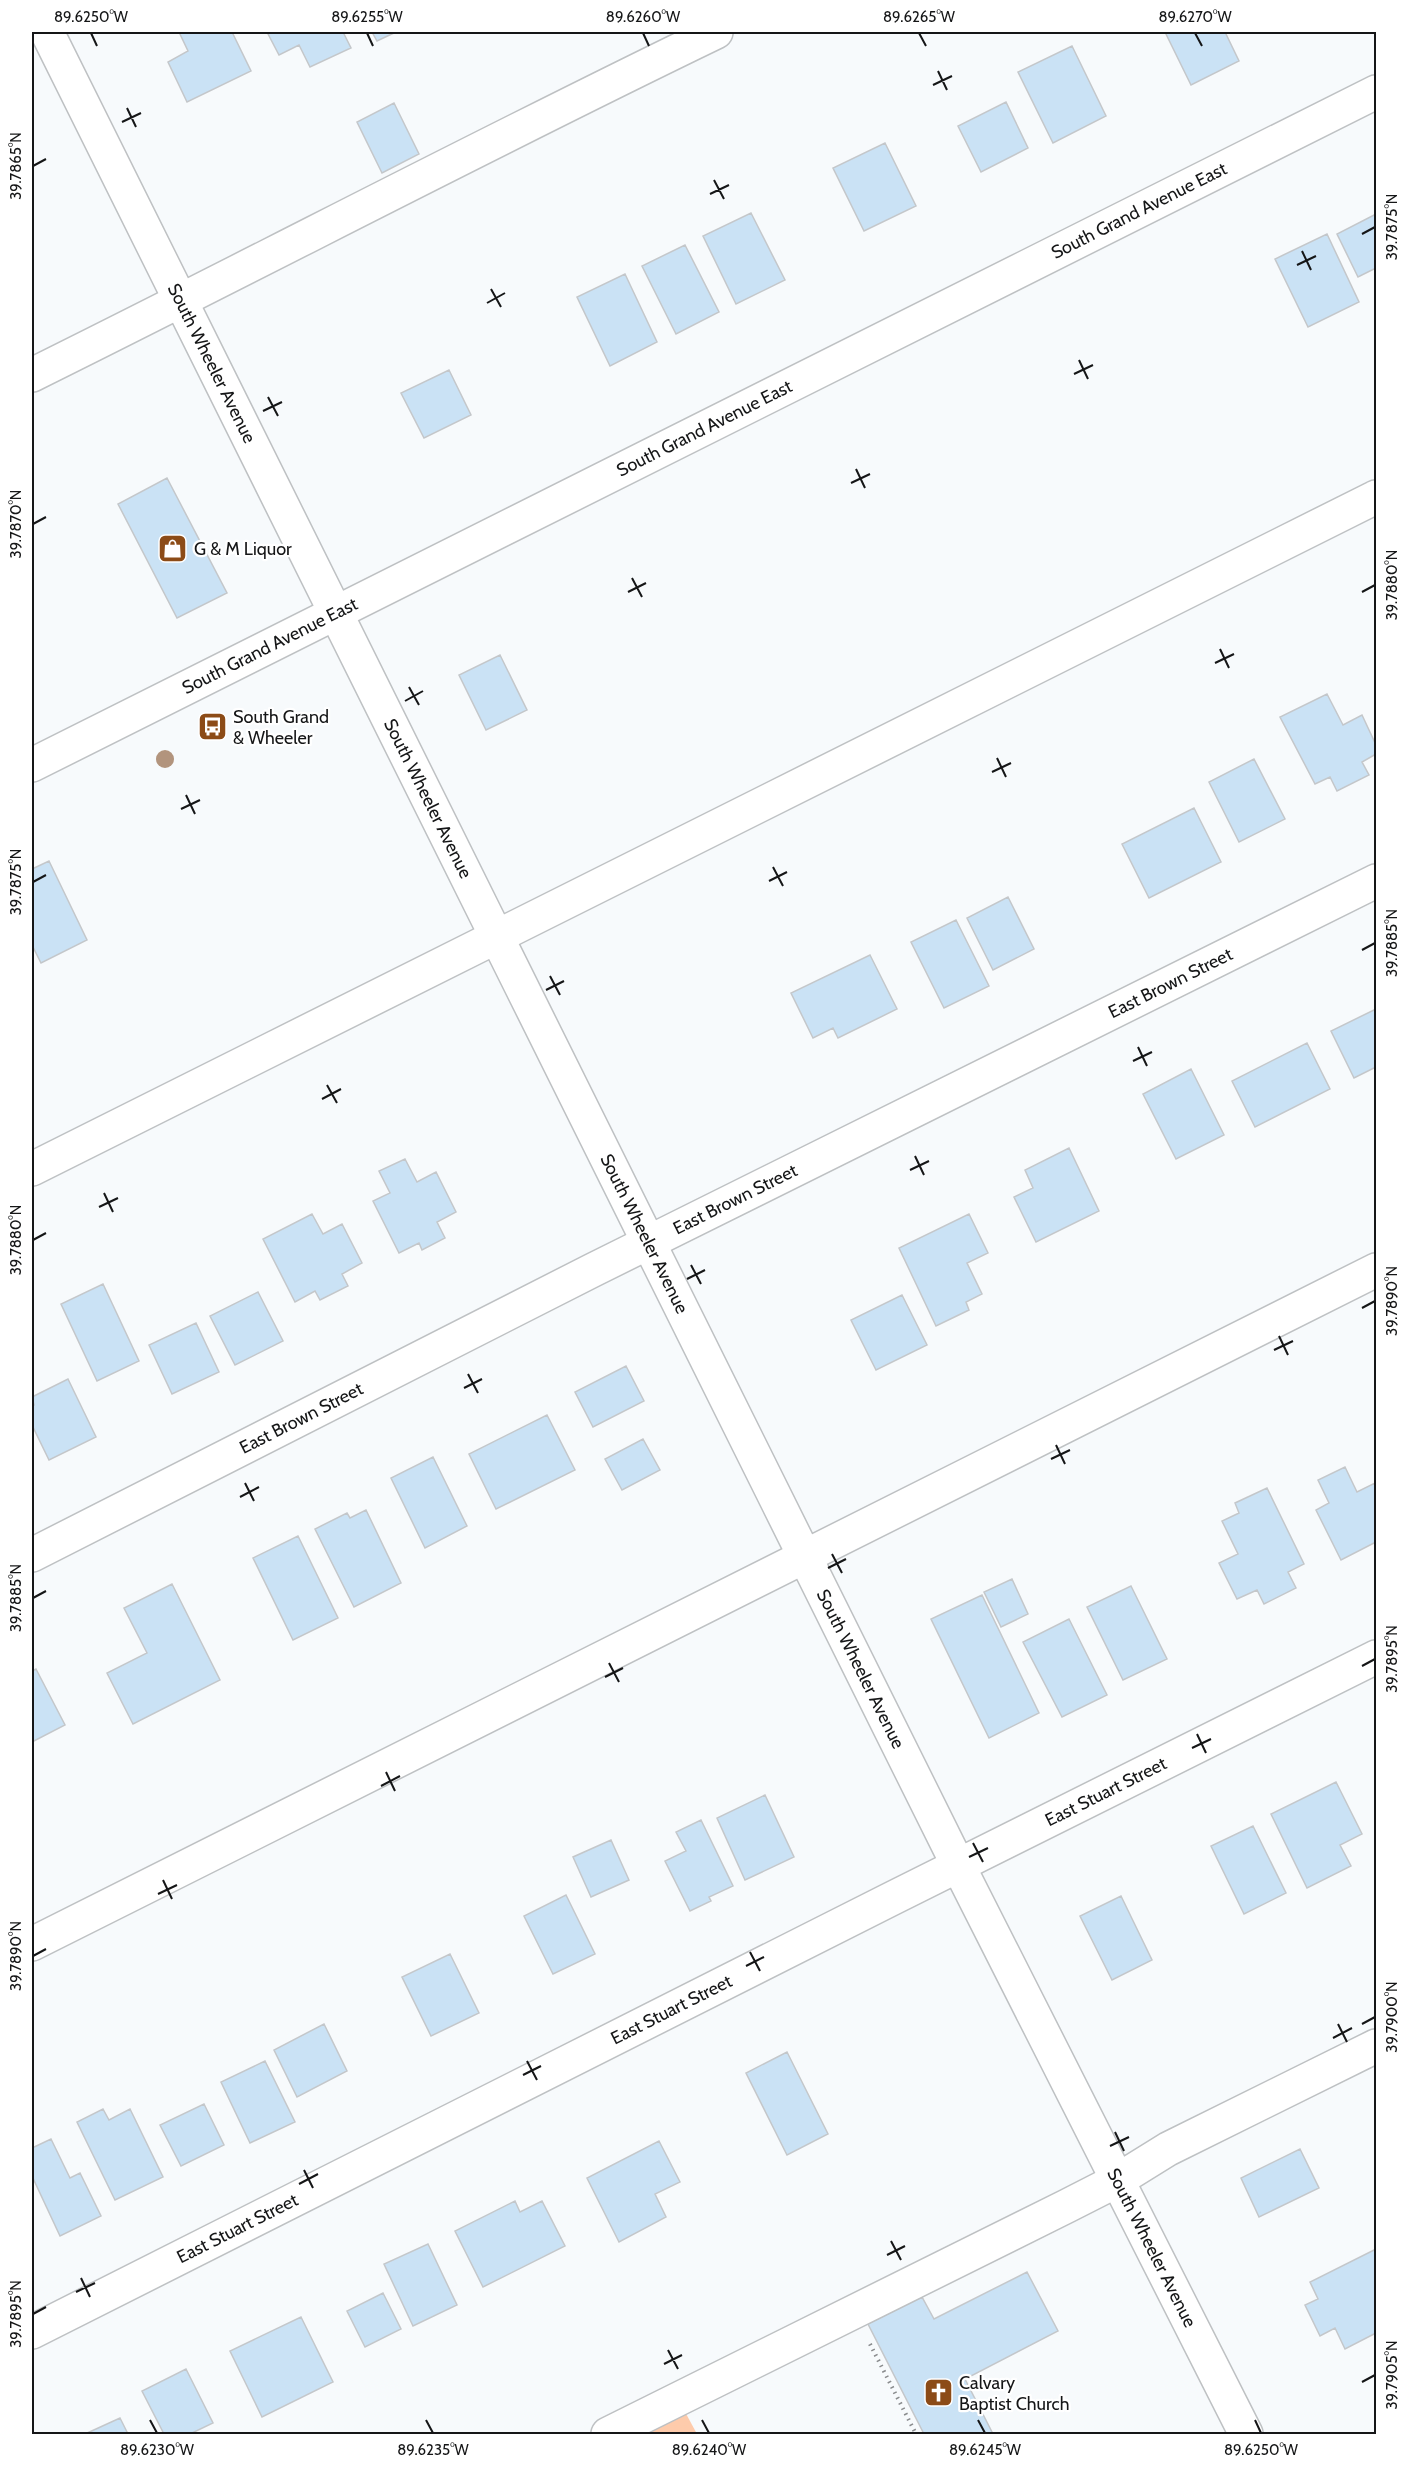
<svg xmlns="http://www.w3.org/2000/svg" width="1408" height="2466" viewBox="0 0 1408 2466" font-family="Cabin,sans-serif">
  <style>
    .green { fill: #fecbab }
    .building { fill: #cae2f5; stroke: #c4c7ca; stroke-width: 1.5 }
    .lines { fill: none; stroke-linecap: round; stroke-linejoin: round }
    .minor-casing { stroke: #bec1c3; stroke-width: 36 }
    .major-casing { stroke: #bec1c3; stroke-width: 36 }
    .path { stroke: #8a8c8e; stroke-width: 4; stroke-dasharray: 1.5 4.5; stroke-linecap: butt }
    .minor { stroke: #fff; stroke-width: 33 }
    .major { stroke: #fff; stroke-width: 33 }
    .tree { fill: #b2947d }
    .ticks { fill: none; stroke: #151617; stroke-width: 2 }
    .labels { text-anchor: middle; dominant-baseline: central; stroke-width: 4.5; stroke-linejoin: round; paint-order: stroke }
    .street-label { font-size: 18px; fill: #151617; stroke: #fff }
    .poi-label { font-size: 18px; fill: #151617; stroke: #fff; text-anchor: start }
    .neatline { fill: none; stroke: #151617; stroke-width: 2 }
    .ticks-label { font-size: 15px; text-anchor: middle; fill: #151617 }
  </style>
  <rect width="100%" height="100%" fill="#f7fafc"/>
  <path class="green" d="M684,2410L697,2434H635Z"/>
  <path class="building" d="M179,32H232L251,71L187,102L168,62L188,51Z
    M267,32H343L351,48L310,67L299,45L279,55Z
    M372,32H396L377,41Z
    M1165,32H1225L1239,61L1191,85Z
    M1072,46L1106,116L1053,143L1018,72Z
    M1006,102L1028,148L981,172L958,126Z
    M394,103L419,154L382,173L357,122Z
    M885,143L916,206L864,231L833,168Z
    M751,213L785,280L736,304L703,236Z
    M1376,214V268L1358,277L1337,234Z
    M1327,234L1359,302L1308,327L1275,259Z
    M685,245L719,312L676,334L642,266Z
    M625,274L657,342L610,366L577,297Z
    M449,370L471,415L424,438L401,393Z
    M167,478L227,593L177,618L118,504Z
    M500,655L527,710L486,730L459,675Z
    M1327,694L1343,725L1362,715L1376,745V754L1362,762L1369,775L1337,791L1330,777L1315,784L1280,717Z
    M1254,759L1285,819L1239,842L1209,782Z
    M1194,808L1221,862L1149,898L1122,844Z
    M49,861L87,940L41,963L32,945V869Z
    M1008,897L1034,949L993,970L967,918Z
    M956,920L989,986L944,1008L911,942Z
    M870,955L897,1009L838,1038L833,1028L813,1038L791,993Z
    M1376,1009V1067L1354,1078L1331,1031Z
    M1307,1043L1330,1089L1255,1127L1232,1081Z
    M1191,1069L1224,1135L1176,1159L1143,1094Z
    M1069,1148L1099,1211L1036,1242L1014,1197L1033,1188L1025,1170Z
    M405,1159L417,1182L436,1172L456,1212L437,1222L445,1238L422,1250L419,1243L399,1253L373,1201L390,1193L379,1171Z
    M312,1214L323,1234L342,1224L362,1263L342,1274L348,1286L320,1300L315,1291L295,1302L263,1239Z
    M969,1214L988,1253L967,1263L982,1294L966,1302L969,1310L936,1326L899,1248Z
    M103,1284L139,1361L97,1381L61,1304Z
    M258,1292L283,1341L235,1365L210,1316Z
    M902,1295L927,1345L876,1370L851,1320Z
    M196,1323L219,1372L172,1394L149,1345Z
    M626,1366L644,1401L593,1427L575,1392Z
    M68,1379L96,1437L49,1460L32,1425V1407L34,1405L32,1397Z
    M547,1415L575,1470L496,1509L469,1454Z
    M643,1439L660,1470L622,1490L605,1459Z
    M433,1457L467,1526L425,1548L391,1478Z
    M1345,1467L1357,1492L1375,1483L1376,1486V1542L1341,1560L1316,1510L1329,1503L1318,1480Z
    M1267,1488L1304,1564L1288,1572L1296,1588L1264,1604L1257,1590L1237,1599L1219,1563L1238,1554L1222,1521L1239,1513L1235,1503Z
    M366,1510L401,1583L354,1607L315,1529L347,1513L350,1518Z
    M298,1536L338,1618L293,1640L253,1558Z
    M1012,1579L1028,1614L1001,1627L984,1592Z
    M172,1584L220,1680L133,1724L107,1673L147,1653L124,1608Z
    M1131,1586L1167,1659L1123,1680L1087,1607Z
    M982,1595L1039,1713L989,1738L931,1619Z
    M1069,1619L1107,1695L1062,1717L1023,1642Z
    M36,1669L65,1725L32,1742V1671Z
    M1336,1782L1362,1834L1340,1845L1351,1866L1307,1888L1271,1814Z
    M765,1795L794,1857L745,1880L717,1818Z
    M701,1820L733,1886L709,1897L711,1901L690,1911L665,1861L686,1851L676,1832Z
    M1253,1826L1286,1893L1244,1914L1211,1846Z
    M611,1840L629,1880L591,1897L573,1857Z
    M566,1895L595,1954L553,1974L524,1916Z
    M1121,1896L1152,1960L1112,1980L1080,1916Z
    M450,1954L479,2013L431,2036L402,1977Z
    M324,2024L347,2071L297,2097L274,2050Z
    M787,2052L828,2134L787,2155L746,2073Z
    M265,2061L295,2122L250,2143L221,2082Z
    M204,2104L224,2145L181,2166L160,2125Z
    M103,2109L109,2120L130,2109L163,2177L115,2200L77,2122Z
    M51,2139L70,2178L80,2173L101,2216L60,2236L32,2176V2148Z
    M659,2141L680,2182L655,2194L666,2217L619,2242L587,2178Z
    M1300,2149L1319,2188L1259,2217L1241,2178Z
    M515,2201L520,2212L542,2201L565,2246L483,2287L455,2231Z
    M428,2244L457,2305L413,2326L384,2264Z
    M1376,2249V2333L1345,2349L1335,2328L1320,2336L1305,2305L1318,2299L1310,2282Z
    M1027,2272L1058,2331L965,2379L993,2434H924L868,2324L922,2297L934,2319Z
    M383,2293L401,2329L365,2347L347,2311Z
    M301,2317L333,2382L262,2417L230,2351Z
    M186,2369L213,2423L190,2434H164L142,2391Z
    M120,2418L128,2434H85Z"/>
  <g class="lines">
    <defs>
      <g id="minor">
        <path id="s1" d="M47,32L958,1865L1246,2434"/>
        <path d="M32,375C260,262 486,143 716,32"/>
        <path d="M32,1169L1376,497"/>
        <path id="s2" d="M32,1555L593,1270L1376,881"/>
        <path d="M32,1944L1376,1270"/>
        <path id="s3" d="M32,2332L893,1898L1376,1657"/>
        <path d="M608,2434L1067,2206L1118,2180L1168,2149L1376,2046"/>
      </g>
      <g id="major">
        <path id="s4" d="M32,765L1376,92"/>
      </g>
    </defs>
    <use href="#minor" class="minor-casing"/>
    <use href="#major" class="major-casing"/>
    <path class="path" d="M870,2344L916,2434"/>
    <use href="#minor" class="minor"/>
    <use href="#major" class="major"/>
  </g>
  <circle class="tree" cx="165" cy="759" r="9"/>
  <path class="ticks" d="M91,33L97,46M367,33L373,46M643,33L649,46M919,33L926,46M1195,33L1202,46M938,71L947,90M933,85L952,76M127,108L136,127M122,122L141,113M33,166L46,159M714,180L724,199M710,194L729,185M1362,234L1375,227M1302,251L1311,270M1297,265L1316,256M491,289L501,307M487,303L505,293M1079,360L1088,379M1074,374L1093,365M268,397L278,416M263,411L282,402M856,469L865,488M851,483L870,474M33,524L46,517M632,578L642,597M628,592L646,583M1362,592L1375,585M1220,649L1229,668M1215,663L1234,654M409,687L419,705M405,701L423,691M997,758L1006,777M992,772L1011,763M186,795L195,814M181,809L200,800M773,867L783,886M769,881L787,872M33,882L46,875M1362,950L1375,943M550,976L560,995M546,990L564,981M1138,1047L1147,1066M1133,1061L1152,1052M327,1085L337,1103M322,1099L341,1089M915,1156L924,1175M910,1170L929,1161M104,1193L113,1212M99,1207L118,1198M33,1240L46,1233M691,1265L701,1284M687,1279L705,1270M1362,1308L1375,1301M1279,1336L1288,1355M1274,1350L1293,1341M468,1374L478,1393M464,1388L482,1379M1056,1445L1065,1464M1051,1459L1070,1450M245,1483L254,1501M240,1497L259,1487M832,1554L842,1573M828,1568L846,1559M33,1598L46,1591M609,1663L619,1682M1362,1666L1375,1659M605,1677L623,1668M1197,1734L1206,1753M1192,1748L1211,1739M386,1772L395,1791M381,1786L400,1776M973,1843L983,1862M969,1857L988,1848M163,1880L172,1899M158,1894L177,1885M750,1952L760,1971M33,1956L46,1949M746,1966L764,1957M1338,2024L1347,2042M1362,2024L1375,2017M1333,2038L1352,2028M527,2061L537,2080M523,2075L541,2066M1115,2132L1124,2151M1110,2146L1129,2137M304,2170L313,2188M299,2184L318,2174M891,2241L901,2260M887,2255L905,2246M81,2278L90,2297M76,2292L95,2283M33,2314L46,2307M668,2350L678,2369M664,2364L682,2355M1362,2382L1375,2375M150,2420L157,2433M426,2420L433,2433M702,2420L709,2433M978,2420L985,2433M1255,2420L1261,2433"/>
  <defs>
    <symbol id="shop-square" viewBox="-11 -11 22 22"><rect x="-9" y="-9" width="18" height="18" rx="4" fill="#8c4b17" stroke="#fff"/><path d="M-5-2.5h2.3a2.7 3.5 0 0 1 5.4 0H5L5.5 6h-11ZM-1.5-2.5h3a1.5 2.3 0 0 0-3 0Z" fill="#fff"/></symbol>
    <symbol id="bus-square" viewBox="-11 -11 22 22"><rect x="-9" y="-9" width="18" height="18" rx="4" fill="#8c4b17" stroke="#fff"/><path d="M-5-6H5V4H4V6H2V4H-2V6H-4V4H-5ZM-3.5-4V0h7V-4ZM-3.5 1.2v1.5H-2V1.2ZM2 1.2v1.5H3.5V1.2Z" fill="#fff"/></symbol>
    <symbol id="church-square" viewBox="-11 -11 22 22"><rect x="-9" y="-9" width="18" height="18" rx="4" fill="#8c4b17" stroke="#fff"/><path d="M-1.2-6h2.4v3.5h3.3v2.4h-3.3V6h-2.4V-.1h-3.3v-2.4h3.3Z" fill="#fff"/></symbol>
  </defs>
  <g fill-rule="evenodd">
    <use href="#shop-square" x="156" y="532" width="33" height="33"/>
    <use href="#bus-square" x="196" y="710" width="33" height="33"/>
    <use href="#church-square" x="922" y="2376" width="33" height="33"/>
  </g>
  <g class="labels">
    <g class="street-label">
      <text stroke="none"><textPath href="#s4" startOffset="1238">South Grand Avenue East</textPath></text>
      <text stroke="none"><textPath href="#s1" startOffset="370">South Wheeler Avenue</textPath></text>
      <text stroke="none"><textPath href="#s4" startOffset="752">South Grand Avenue East</textPath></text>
      <text stroke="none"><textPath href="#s4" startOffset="266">South Grand Avenue East</textPath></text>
      <text stroke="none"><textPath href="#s1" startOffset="856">South Wheeler Avenue</textPath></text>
      <text stroke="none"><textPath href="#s2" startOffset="1274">East Brown Street</textPath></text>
      <text stroke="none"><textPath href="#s2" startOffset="788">East Brown Street</textPath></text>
      <text stroke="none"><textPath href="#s1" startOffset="1342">South Wheeler Avenue</textPath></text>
      <text stroke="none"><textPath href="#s2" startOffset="302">East Brown Street</textPath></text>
      <text stroke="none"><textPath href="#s1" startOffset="1828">South Wheeler Avenue</textPath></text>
      <text stroke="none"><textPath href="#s3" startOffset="1202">East Stuart Street</textPath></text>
      <text stroke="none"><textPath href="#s3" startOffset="716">East Stuart Street</textPath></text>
      <text stroke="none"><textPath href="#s3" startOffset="230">East Stuart Street</textPath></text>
      <text stroke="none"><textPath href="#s1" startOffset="2476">South Wheeler Avenue</textPath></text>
    </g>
    <g class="poi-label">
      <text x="194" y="549">G &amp; M Liquor</text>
      <text x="233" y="717">South Grand<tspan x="233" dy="21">&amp; Wheeler</tspan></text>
      <text x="959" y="2383">Calvary<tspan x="959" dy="21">Baptist Church</tspan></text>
    </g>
  </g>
  <rect width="1408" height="2466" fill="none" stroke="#ffffff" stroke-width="66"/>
  <rect x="33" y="33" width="1342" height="2400" class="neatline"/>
  <g class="ticks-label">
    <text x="91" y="22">89.6250°W</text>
    <text x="367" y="22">89.6255°W</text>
    <text x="643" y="22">89.6260°W</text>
    <text x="919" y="22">89.6265°W</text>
    <text x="1195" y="22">89.6270°W</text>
    <text transform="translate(16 166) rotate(-90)" y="5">39.7865°N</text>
    <text transform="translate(1392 227) rotate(-90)" y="5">39.7875°N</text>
    <text transform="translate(16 524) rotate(-90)" y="5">39.7870°N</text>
    <text transform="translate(1392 585) rotate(-90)" y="5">39.7880°N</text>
    <text transform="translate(16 882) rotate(-90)" y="5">39.7875°N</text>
    <text transform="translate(1392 943) rotate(-90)" y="5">39.7885°N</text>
    <text transform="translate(16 1240) rotate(-90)" y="5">39.7880°N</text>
    <text transform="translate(1392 1301) rotate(-90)" y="5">39.7890°N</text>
    <text transform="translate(16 1598) rotate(-90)" y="5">39.7885°N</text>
    <text transform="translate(1392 1659) rotate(-90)" y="5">39.7895°N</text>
    <text transform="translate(16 1956) rotate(-90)" y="5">39.7890°N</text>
    <text transform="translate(1392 2017) rotate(-90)" y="5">39.7900°N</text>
    <text transform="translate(16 2314) rotate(-90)" y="5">39.7895°N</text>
    <text transform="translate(1392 2375) rotate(-90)" y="5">39.7905°N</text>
    <text x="157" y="2455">89.6230°W</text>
    <text x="433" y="2455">89.6235°W</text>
    <text x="709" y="2455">89.6240°W</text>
    <text x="985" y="2455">89.6245°W</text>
    <text x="1261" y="2455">89.6250°W</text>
  </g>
</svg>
